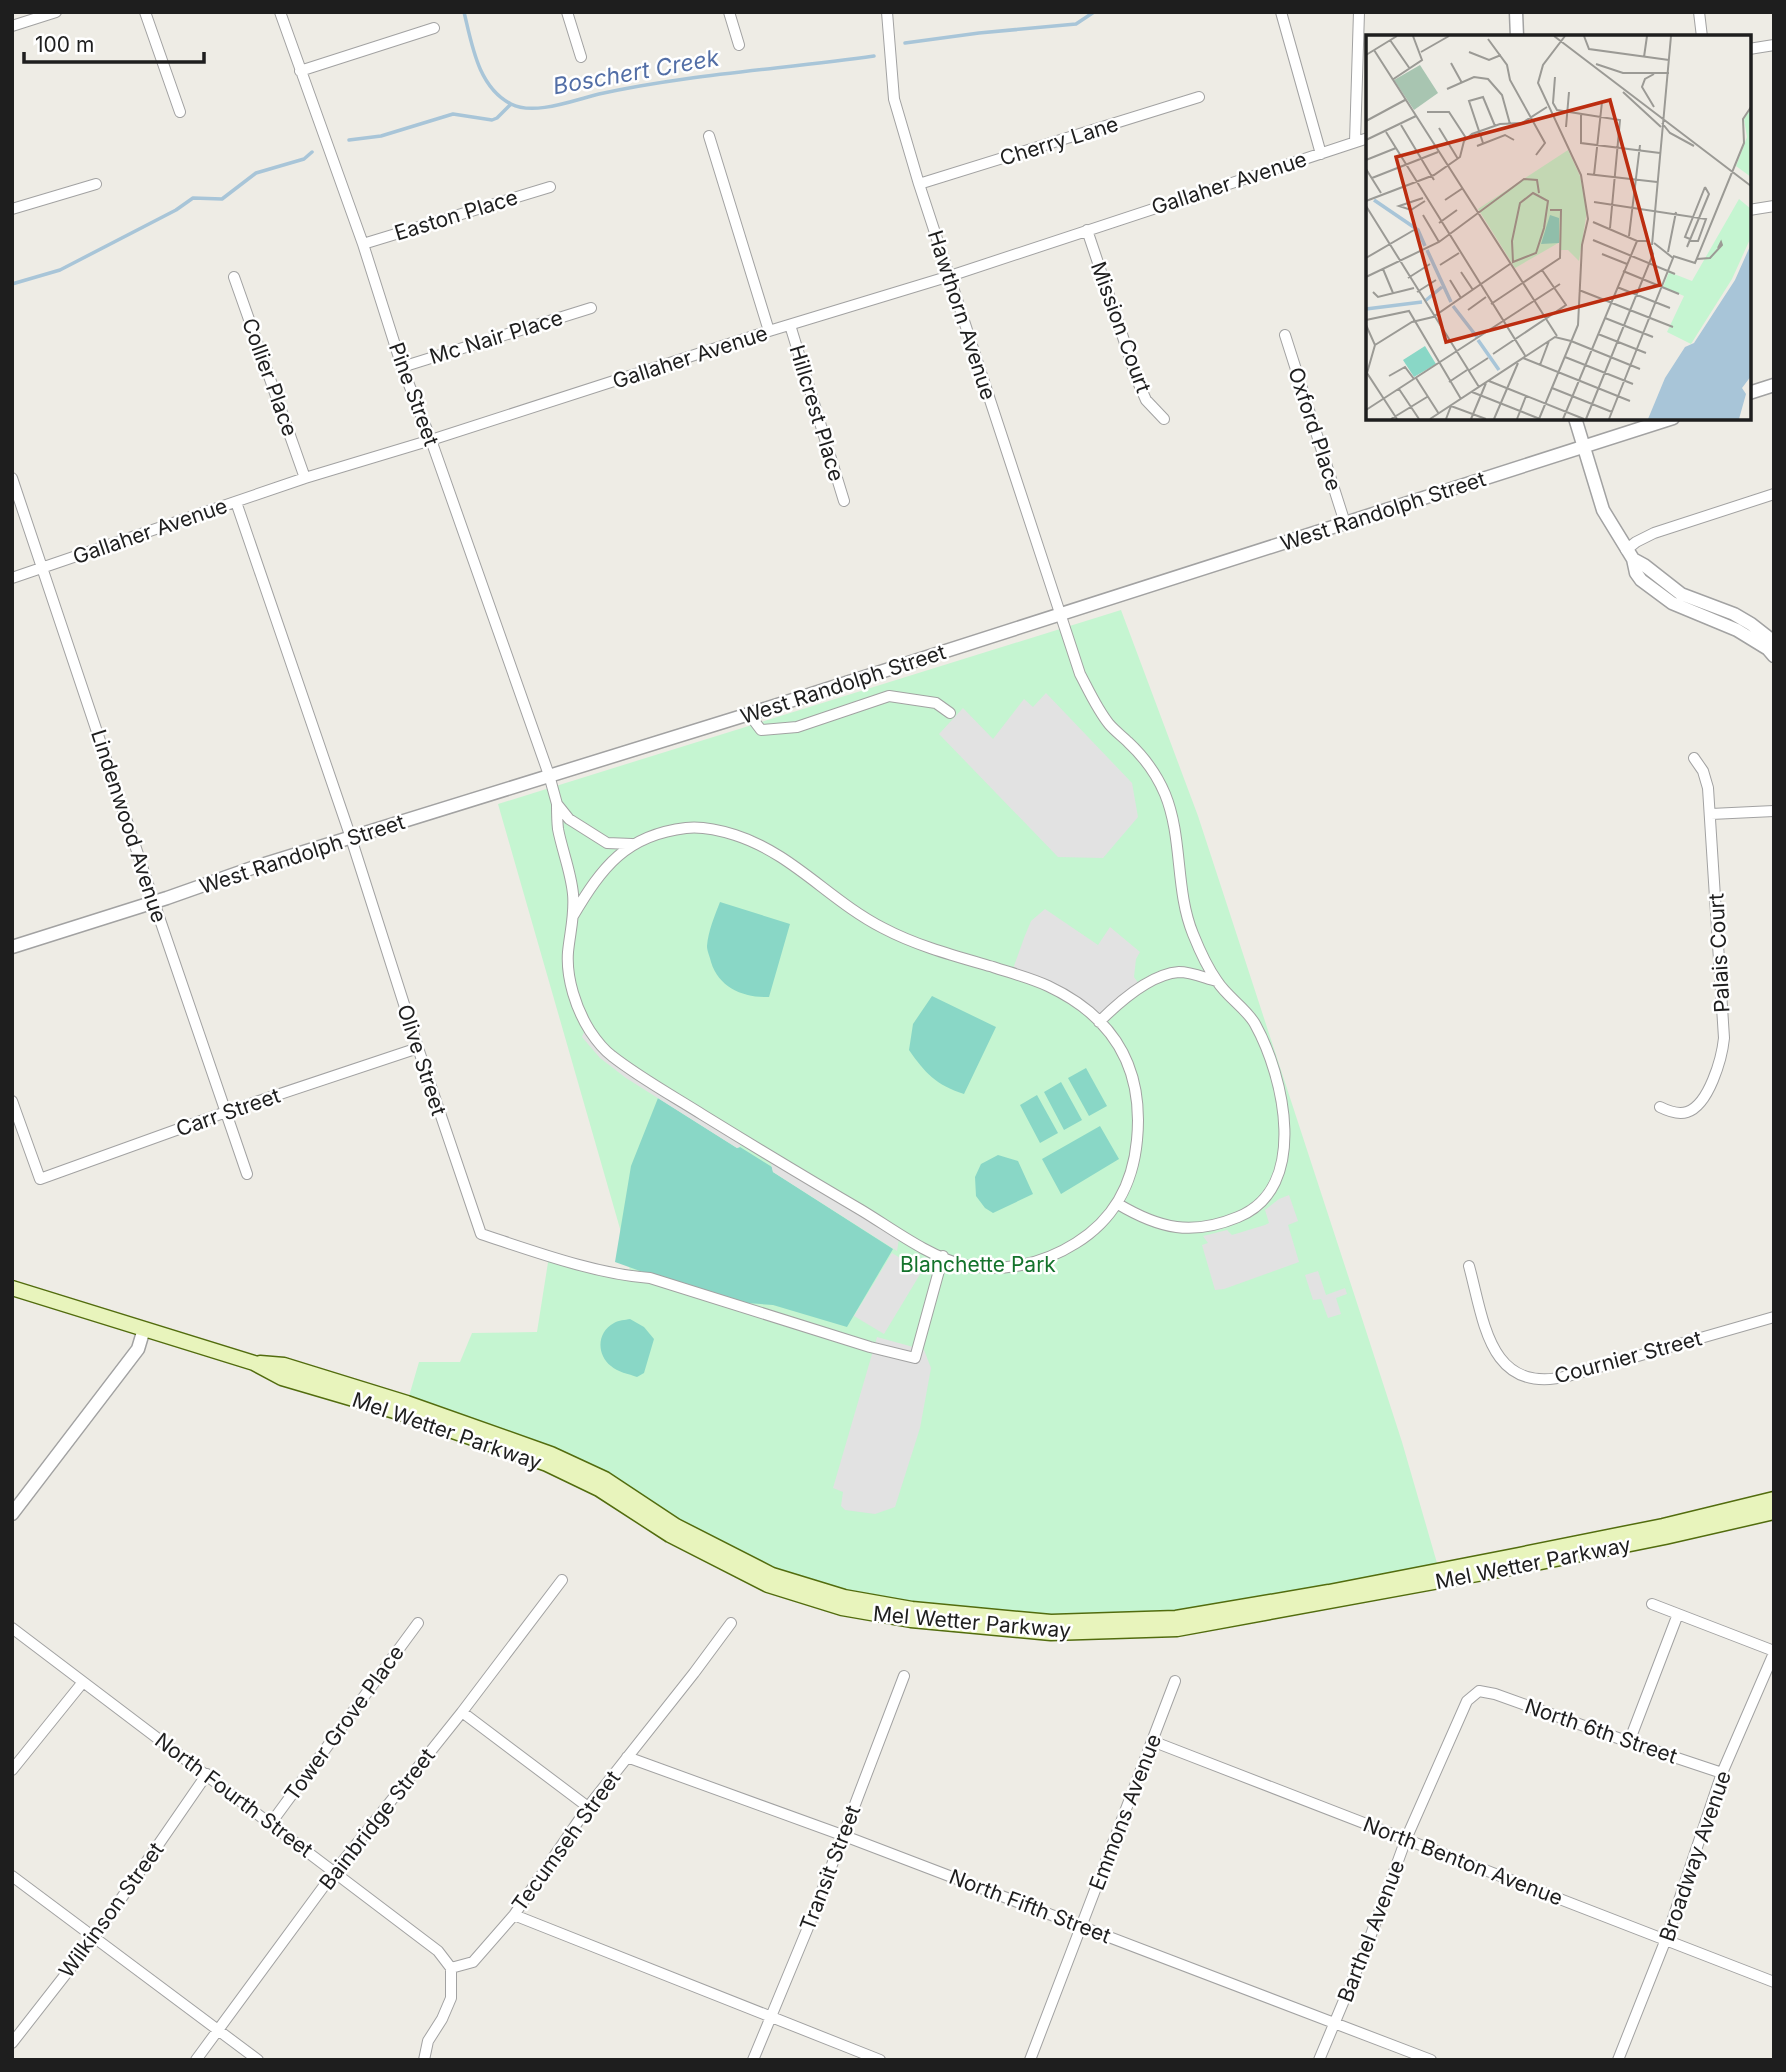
<svg xmlns="http://www.w3.org/2000/svg" width="1786" height="2072" viewBox="0 0 1786 2072" font-family="Inter,sans-serif">
  <style>
    .park { fill: #c5f5d1 }
    .pitch { fill: #89d7c6 }
    .parking { fill: #e2e2e2 }
    .lines { fill: none; stroke-linecap: round; stroke-linejoin: round }
    .stream { stroke: #a8c5d8; stroke-width: 3.5 }
    .minor-casing { stroke: #a2a2a2; stroke-width: 12 }
    .tertiary-casing { stroke: #a2a2a2; stroke-width: 15 }
    .secondary-casing { stroke: #526c0e; stroke-width: 17 }
    .minor { stroke: #fff; stroke-width: 10 }
    .tertiary { stroke: #fff; stroke-width: 12 }
    .secondary { stroke: #e8f4bc; stroke-width: 14 }
    .labels { text-anchor: middle; dominant-baseline: central; stroke-width: 5; stroke-linejoin: round; paint-order: stroke }
    .street-label { font-size: 21px; fill: #1e1e1e; stroke: #fff }
    .park-label { font-size: 21px; fill: #14732c; stroke: #fff }
    .water-label { font-size: 23px; font-style: italic; fill: #526ea6; stroke: #fff }
    .inset-river { fill: none; stroke: #a8c5d8; stroke-width: 3.5 }
    .inset-road { fill: none; stroke: #9b9a95; stroke-width: 2 }
    .view { fill: #bc2d10; fill-opacity: 0.15; stroke: #bc2d10; stroke-width: 3.5 }
    .inset-edge { fill: none; stroke: #1e1e1e; stroke-width: 3.5 }
  </style>
  <rect width="100%" height="100%" fill="#eeece5"/>
  <path class="park" d="M1121,610L1198,816L1356,1300L1402,1442L1439,1570L1176,1618L1051,1622L912,1609L772,1575L407,1403L419,1362H460L472,1333L537,1332L549,1256L630,1276L629,1260L498,804Z"/>
  <path class="pitch" d="M720,902L790,924L769,997C744,998 719,988 711,962C710,957 707,951 707,946C708,931 715,915 720,902Z
    M932,996L996,1027L964,1094C936,1085 925,1073 909,1050L913,1024Z
    M1086,1068L1107,1106L1089,1116L1068,1078Z
    M1061,1082L1082,1120L1064,1130L1044,1092Z
    M1037,1095L1058,1133L1040,1143L1020,1105Z
    M658,1098L737,1148L740,1147L772,1167L773,1172L893,1249L847,1327L773,1305L747,1303L654,1276L615,1262L631,1166Z
    M1100,1126L1119,1159L1061,1194L1042,1159Z
    M998,1155L1018,1161L1033,1194L993,1213L985,1208L976,1196L975,1177L981,1164Z
    M630,1319L644,1327L654,1339L644,1373L637,1377C629,1374 617,1372 611,1366C596,1354 597,1332 614,1323C619,1320 625,1320 630,1319Z"/>
  <path class="parking" d="M1046,693L1132,783L1138,817L1103,858L1058,857L939,734L963,708L993,739L1024,699L1033,707Z
    M1045,909L1098,945L1110,927L1140,952L1136,959L1134,977L1141,987L1099,1022L1077,1003L1017,974L1014,966L1024,938L1031,921Z
    M587,1025L608,1054L741,1138L740,1147L737,1148L626,1078L600,1058L582,1037Z
    M769,1156L899,1239L897,1251L773,1172Z
    M1289,1195L1298,1221L1288,1225L1299,1262L1224,1289L1215,1290L1202,1245L1208,1243L1203,1236L1227,1230L1232,1235L1265,1225L1269,1223L1265,1210L1279,1199Z
    M892,1253L922,1271L884,1334L854,1316Z
    M1318,1271L1326,1295L1345,1288L1347,1294L1336,1298L1341,1314L1328,1318L1321,1299L1313,1300L1305,1275Z
    M877,1337L924,1350L931,1368L920,1428L895,1507L875,1514L845,1510L841,1506L843,1492L833,1488Z"/>
  <g class="lines">
    <path class="stream" d="M464,12C472,45 478,87 511,104C534,116 574,100 599,94C690,74 783,69 874,56
      M905,43L979,33L1076,24L1094,12
      M349,140L381,136L453,114L492,120L497,118L511,104
      M12,284L60,270L176,210L193,198L222,199L256,173L304,159L312,152"/>
    <defs>
      <path id="minor" d="M145,12L180,112
        M280,12L363,244L402,367L431,440L549,775L557,804
        M567,12L581,57
        M729,12L739,45
        M887,12L894,99L919,184L1080,674C1089,691 1097,709 1109,724C1115,731 1122,736 1128,742C1143,756 1157,775 1165,794C1183,838 1175,890 1193,934C1199,949 1207,967 1217,981C1227,997 1246,1008 1255,1024C1284,1076 1310,1188 1238,1217C1192,1236 1160,1229 1118,1204
        M1281,12L1321,154
        M1699,12L1702,37
        M12,26L56,12
        M1749,49L1774,45
        M300,71L434,28
        M709,136L769,331
        M1355,142L1359,12
        M919,184L1199,97
        M12,209L96,184
        M1749,210L1774,206
        M1087,230L1138,382L1146,400L1164,419
        M363,244L550,187
        M234,277L305,478
        M790,325L844,501
        M1285,335L1345,523
        M402,367L591,308
        M12,478L158,914L247,1174
        M236,502L351,838L418,1048L481,1234C533,1251 595,1274 650,1278L870,1347L915,1358L943,1256
        M1626,550L1636,542L1654,533L1774,494
        M12,578L305,478L431,440L769,331L950,276L1368,138
        M749,714L761,730L797,727L889,696L936,703L950,713
        M1711,814L1774,811
        M573,916C602,867 626,835 686,828C702,826 719,830 735,835C792,853 830,901 883,928C917,946 955,956 993,967C1011,973 1031,978 1048,986C1114,1017 1144,1068 1137,1140C1133,1184 1113,1220 1076,1243C1043,1264 1002,1273 964,1265C929,1257 891,1228 861,1210C808,1179 755,1147 703,1115C673,1096 640,1078 612,1056C604,1050 596,1040 590,1031C576,1009 566,978 568,952C570,932 575,914 573,894C571,872 562,850 558,829C557,820 557,812 557,804L569,819L607,843L632,844
        M1099,1022C1118,1003 1150,974 1179,972C1191,972 1205,978 1217,981
        M12,1101L40,1179L226,1112L418,1048
        M1660,1107C1668,1111 1678,1115 1687,1112C1709,1105 1722,1058 1724,1038L1708,788L1703,771L1694,758
        M1469,1266C1484,1321 1489,1396 1568,1376L1774,1317
        M1652,1604L1774,1651
        M12,1628L438,1951L451,1968
        M462,1712L588,1807
        M1152,1741L1774,1982
        M1629,1742L1678,1614
        M627,1757L842,1835L1431,2060
        M12,1770L83,1682
        M271,1823L418,1623
        M12,1876L258,2060
        M514,1915L880,2060
        M451,1968L473,1962L514,1915L588,1807L694,1673L731,1623
        M12,2043L94,1938L207,1774
        M196,2060L335,1871L462,1712L562,1580
        M424,2060L428,2041L442,2019L451,1998V1968
        M753,2060L809,1925L904,1676
        M1030,2060L1175,1681
        M1319,2060L1368,1943L1406,1839L1467,1701L1479,1691L1495,1694L1629,1742L1722,1773
        M1618,2060L1666,1939L1722,1773L1774,1653"/>
      <path id="tertiary" d="M1516,12L1517,37
        M1749,393L1774,385
        M1575,418L1603,510L1633,559L1636,573L1641,580L1672,603L1737,630L1768,649L1774,656
        M1633,559L1644,565L1681,594L1734,614L1751,624L1774,642
        M12,947L167,898L252,868L749,714L1673,418
        M12,1514L138,1349L144,1329"/>
      <path id="secondary" d="M12,1288L254,1363L282,1378L398,1412L547,1464L599,1489L670,1535L768,1585L842,1608L911,1620L1051,1633L1177,1629L1521,1566L1665,1537L1774,1512
        M260,1363L284,1365L407,1403L551,1454L605,1479L676,1526L772,1575L844,1597L912,1609L1051,1622L1176,1618L1329,1592L1519,1555L1663,1526L1774,1499"/>
    </defs>
    <use href="#minor" class="minor-casing"/>
    <use href="#tertiary" class="tertiary-casing"/>
    <use href="#secondary" class="secondary-casing"/>
    <use href="#minor" class="minor"/>
    <use href="#tertiary" class="tertiary"/>
    <use href="#secondary" class="secondary"/>
  </g>
  <g class="labels">
    <g class="street-label">
      <text transform="translate(1059 141) rotate(-17)">Cherry Lane</text>
      <text transform="translate(1229 183) rotate(-18)">Gallaher Avenue</text>
      <text transform="translate(456 215) rotate(-17)">Easton Place</text>
      <text transform="translate(962 315) rotate(72)">Hawthorn Avenue</text>
      <text transform="translate(1121 327) rotate(70)">Mission Court</text>
      <text transform="translate(496 337) rotate(-17)">Mc Nair Place</text>
      <text transform="translate(690 357) rotate(-18)">Gallaher Avenue</text>
      <text transform="translate(270 377) rotate(70)">Collier Place</text>
      <text transform="translate(414 394) rotate(70)">Pine Street</text>
      <text transform="translate(817 413) rotate(73)">Hillcrest Place</text>
      <text transform="translate(1315 429) rotate(72)">Oxford Place</text>
      <text transform="translate(1383 511) rotate(-18)">West Randolph Street</text>
      <text transform="translate(150 531) rotate(-19)">Gallaher Avenue</text>
      <text transform="translate(843 684) rotate(-18)">West Randolph Street</text>
      <text transform="translate(129 826) rotate(72)">Lindenwood Avenue</text>
      <text transform="translate(302 854) rotate(-18)">West Randolph Street</text>
      <text transform="translate(1719 953) rotate(-93)">Palais Court</text>
      <text transform="translate(422 1060) rotate(72)">Olive Street</text>
      <text transform="translate(228 1112) rotate(-19)">Carr Street</text>
      <text transform="translate(1628 1357) rotate(-15)">Cournier Street</text>
      <text transform="translate(447 1431) rotate(19)">Mel Wetter Parkway</text>
      <text transform="translate(1533 1563) rotate(-11)">Mel Wetter Parkway</text>
      <text transform="translate(972 1622) rotate(5)">Mel Wetter Parkway</text>
      <text transform="translate(344 1723) rotate(-54)">Tower Grove Place</text>
      <text transform="translate(1601 1731) rotate(19)">North 6th Street</text>
      <text transform="translate(234 1795) rotate(37)">North Fourth Street</text>
      <text transform="translate(1125 1812) rotate(-69)">Emmons Avenue</text>
      <text transform="translate(377 1819) rotate(-52)">Bainbridge Street</text>
      <text transform="translate(566 1841) rotate(-54)">Tecumseh Street</text>
      <text transform="translate(1695 1856) rotate(-71)">Broadway Avenue</text>
      <text transform="translate(1463 1861) rotate(21)">North Benton Avenue</text>
      <text transform="translate(830 1868) rotate(-69)">Transit Street</text>
      <text transform="translate(1030 1906) rotate(21)">North Fifth Street</text>
      <text transform="translate(111 1910) rotate(-54)">Wilkinson Street</text>
      <text transform="translate(1371 1931) rotate(-69)">Barthel Avenue</text>
    </g>
    <g class="park-label">
      <text x="978" y="1264">Blanchette Park</text>
    </g>
    <g class="water-label">
      <text transform="translate(636 72) rotate(-10)">Boschert Creek</text>
    </g>
  </g>
  <g transform="translate(1366 35)">
    <rect width="385" height="385" fill="#eeece5"/>
    <path d="M54,30L72,58L48,75L28,45Z" fill="#a8c5b1"/>
    <path d="M385,73V142L370,131L381,102L378,84ZM202,115L214,141L221,176L213,226L202,215H194V207L149,233L112,174ZM373,164L385,174V202L366,244L325,309L301,297L318,261L297,252L303,237L326,246Z" fill="#c5f5d1"/>
    <path d="M184,180L193,183V208L175,209ZM59,311L70,329L48,342L37,325Z" fill="#89d7c6"/>
    <path d="M385,209V341L376,353L380,359L373,384H282L299,343L319,312L328,308L369,245Z" fill="#a8c5d8"/>
    <path class="inset-river" d="M8,165L52,195L59,211M61,215L85,267M59,266L76,252M87,271L111,302M0,274L56,267M112,305L133,335"/>
    <path class="inset-road" d="M188,1L385,151M218,1L223,14L303,25M122,4L141,30L144,45L179,108L170,120M24,5L44,34M8,15L191,301M55,17L83,1M103,17L123,25L135,20M0,20L31,1M278,22L281,1M85,28L96,48M230,29L257,38H303M189,42L187,68L191,75L254,85L244,193M26,45L56,25L47,1M81,54L108,42L122,44L136,60L144,89M257,57L295,92M288,72L276,52L279,44L288,39M61,77H83L100,103M215,80V108L294,118M0,86L39,65M296,88L304,98L328,111M35,90L68,145M200,92L203,57M73,93L92,124M20,97L160,322M0,105L50,81M117,108L103,66L117,62L129,91M111,111L139,100L148,105M0,125L30,113M0,134L15,158M221,139L291,147M228,140L236,67M6,143L72,117M167,158L182,166L178,193L170,218L147,227L146,206L154,168ZM57,163L33,171L45,175L59,166M79,165L97,153M0,166L68,140L94,122L98,106L106,99L134,89L156,88L181,72M228,167L340,184L332,206H324M0,171L113,352M57,180L73,207M227,187L271,206H283M73,188L91,175M263,201L274,110M324,204L319,202L339,152M227,205L309,239M286,210L305,1M321,212L343,159L339,152M302,217L310,177M236,219L261,229M307,221L329,228L378,108L377,84L385,72M0,223L48,195M331,224L344,223L356,210L355,207L352,213M74,230L93,218M17,234L27,258M257,236L313,259M95,237L107,255M0,242L73,207L158,144L171,145L173,158M42,243L64,229M84,245L95,263M251,252L304,273M213,255L307,292M7,257L12,262L48,253M51,257L70,245M125,269L194,223L195,175H184M102,275L120,262M239,283L287,302M0,285L43,276L95,364M0,290L9,310L1,338L31,384M232,299L280,318M205,306L274,334M9,310L46,287L67,282L144,229M127,319L200,270L176,235M199,322L267,349M157,323L264,366M174,330L183,306M102,336L122,323M23,341L39,332L48,344M50,343L73,379M123,346L218,384M83,347L101,335M186,353L246,377M33,354L53,384M106,357L174,384M0,375L194,249M25,384L61,362M64,384L189,302L205,306M80,384L85,371L120,384M105,384L120,348M128,384L152,328M151,384L160,361M173,384L212,290L216,210L222,184L215,140L172,48L177,30L199,1M197,384L271,206M220,384L287,219L284,210M243,384L307,223L288,208"/>
    <path class="view" d="M244,65L294,250L80,307L30,122Z"/>
    <rect width="385" height="385" class="inset-edge"/>
  </g>
  <rect width="1786" height="2072" fill="none" stroke="#1e1e1e" stroke-width="28"/>
  <path d="M24 52v10h180v-10" fill="none" stroke="#1e1e1e" stroke-width="3.5"/>
  <text x="35" y="52" font-size="21" fill="#1e1e1e" stroke="#ffffff" stroke-width="5" paint-order="stroke">100 m</text>
</svg>
